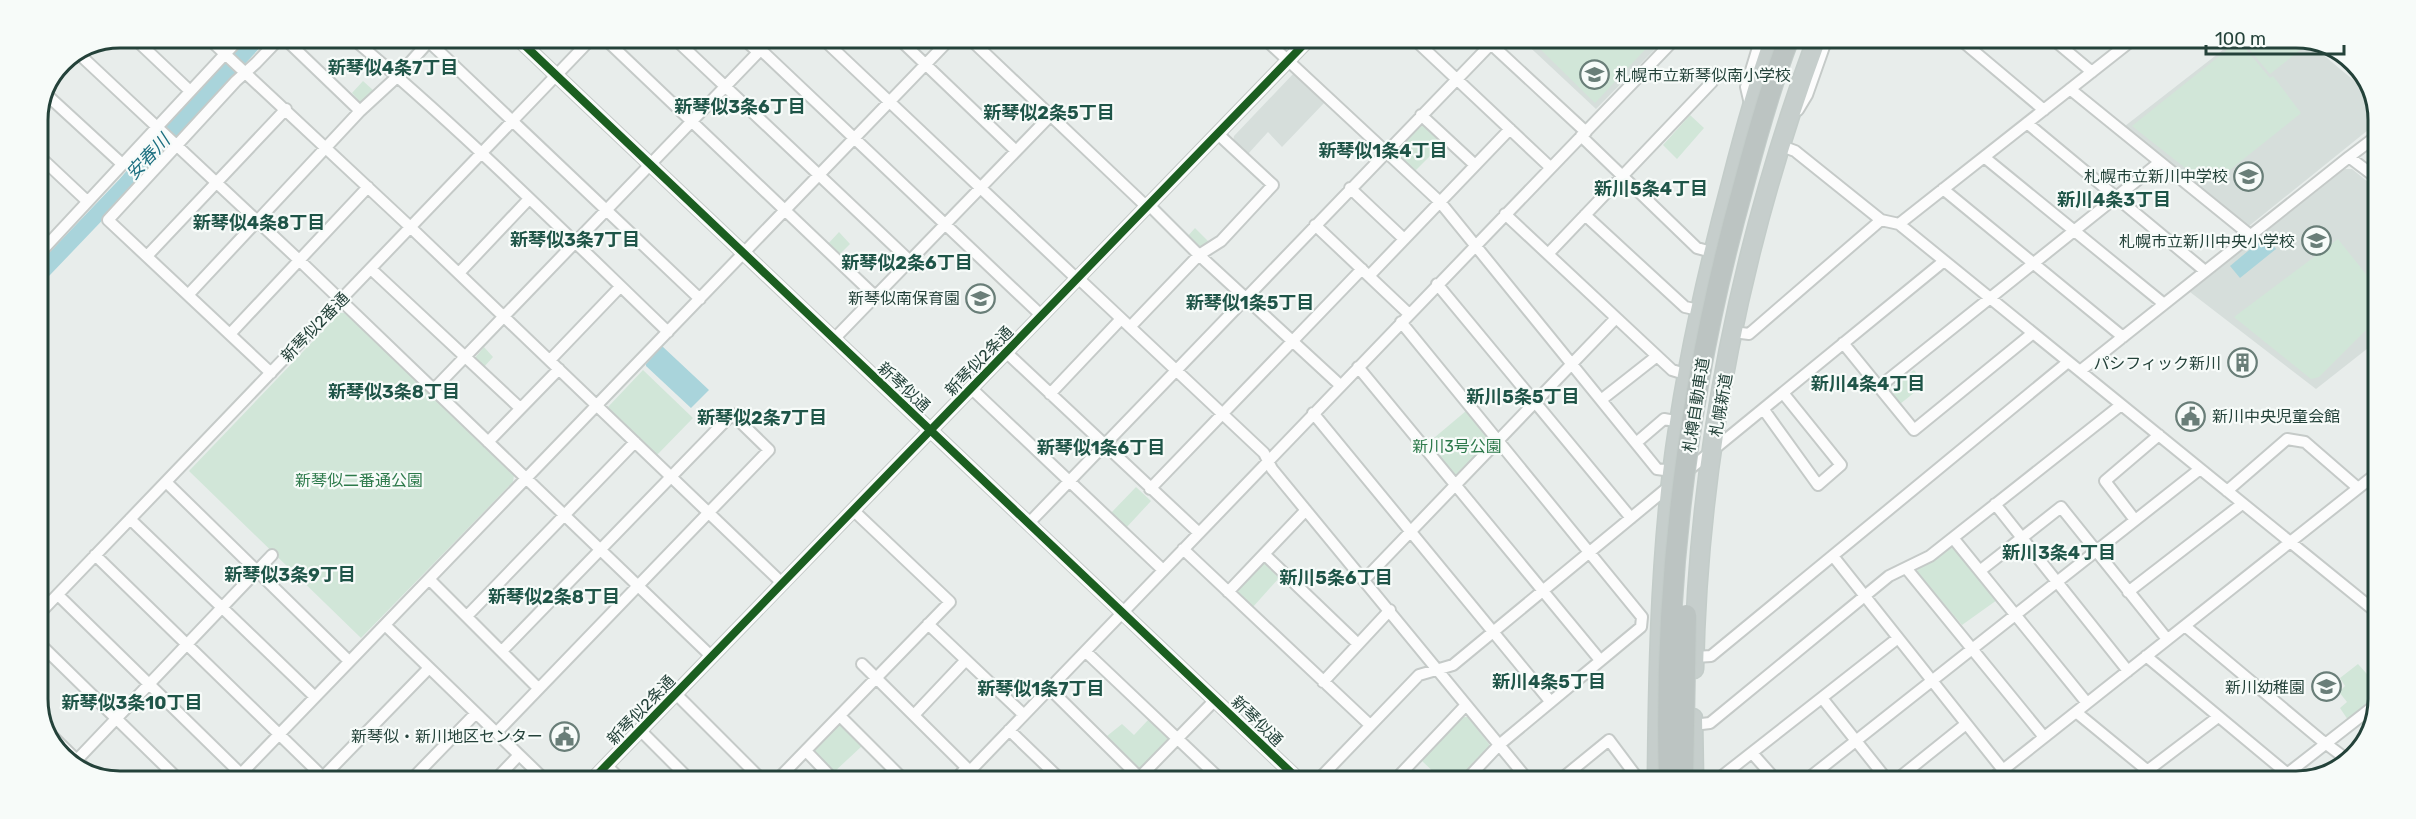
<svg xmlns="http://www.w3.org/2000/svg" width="2416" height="819" viewBox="0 0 2416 819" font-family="Rubik,'Noto Sans JP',sans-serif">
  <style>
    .built { fill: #d6dedb }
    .green { fill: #d1e6d8 }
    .water { fill: #a9d4db }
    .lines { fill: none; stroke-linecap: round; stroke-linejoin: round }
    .river { stroke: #a9d4db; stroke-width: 16 }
    .minor-casing { stroke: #c5cac8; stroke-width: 14 }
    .tertiary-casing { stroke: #c5cac8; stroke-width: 16 }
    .trunk-casing { stroke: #c3ccc9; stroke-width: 21 }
    .minor { stroke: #fcfcfc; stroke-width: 10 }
    .tertiary { stroke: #fcfcfc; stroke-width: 14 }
    .trunk { stroke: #c6cecc; stroke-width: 18 }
    .motorway-bridge-casing { stroke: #c3ccc9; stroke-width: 22; stroke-linecap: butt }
    .motorway-bridge { stroke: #bcc4c2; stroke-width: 20 }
    .cycleway-casing { stroke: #f7fbf9; stroke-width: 11 }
    .cycleway { stroke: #1b5e20; stroke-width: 8 }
    .labels { text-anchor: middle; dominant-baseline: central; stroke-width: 4.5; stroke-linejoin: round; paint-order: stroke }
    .poi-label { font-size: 16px; fill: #24423a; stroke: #f7fbf9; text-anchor: end }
    .street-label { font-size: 16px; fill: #24423a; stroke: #f7fbf9 }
    .park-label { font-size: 16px; fill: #2d7a4b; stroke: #f7fbf9 }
    .neighbourhood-label { font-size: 18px; font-weight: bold; fill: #1f5548; stroke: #f7fbf9 }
    .water-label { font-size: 18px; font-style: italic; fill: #1c6f80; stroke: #f7fbf9 }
    .rim { fill: none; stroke: #24423a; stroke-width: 3 }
  </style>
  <rect width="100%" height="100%" fill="#e8edeb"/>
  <path class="built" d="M1522,40L1663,41L1596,109Z
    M2233,42H2308L2371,95L2378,115V122L2249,226L2125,126Z
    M1294,73L1325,102L1282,147L1268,132L1248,154L1233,141L1234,136Z
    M2345,169H2352L2378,190L2377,341L2316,389L2190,292Z"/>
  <path class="green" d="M688,39H703L705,40L695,52L685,42Z
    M1531,40H1654L1595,103Z
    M2237,42H2240L2270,78L2273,76L2301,113L2221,177L2217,172L2203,182L2132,126Z
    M2243,42H2308L2309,43L2270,74Z
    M363,81L374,91L362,104L352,93Z
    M1690,115L1704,128L1677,159L1663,145Z
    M1420,126H1424L1442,144L1415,171L1397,154V150Z
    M1195,228L1209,242L1199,248L1187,237Z
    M839,232L850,244L838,256L827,245Z
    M2338,239L2377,288V319L2319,377L2311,379L2234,317Z
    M340,313H345L514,475L513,482L361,638L189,471Z
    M484,347L493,357L483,368L474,359Z
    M643,370L693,418L657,455L608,407Z
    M1914,370L1925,384L1900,404L1890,392L1891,388Z
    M1466,411L1489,438V443L1457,475H1454L1428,443Z
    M1136,487L1151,501L1125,529L1110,514Z
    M1953,546L1997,600L1962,625L1917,572L1918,567L1933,561Z
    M1263,562L1279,578L1252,608L1235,592Z
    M2358,664L2374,682V699L2348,720L2340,708L2347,702L2339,692L2345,686L2340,678Z
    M1463,717H1468L1489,744V750L1460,780H1442L1421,760Z
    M1149,719L1168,737L1167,742L1142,768L1137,767L1107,736L1122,724L1134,735Z
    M837,725H843L862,746L833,773L815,755V749Z"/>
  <path class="water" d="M2266,236L2276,249L2240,278L2230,266Z
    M662,346L709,390L691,408L646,366V364Z"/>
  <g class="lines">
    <path class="river" d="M38,276L125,185L177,125L258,38"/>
    <defs>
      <path id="minor" d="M134,38L190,91
        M208,38L406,223L783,584
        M284,38L360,111
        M352,38C462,130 564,232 668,332
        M425,38L700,299
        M604,38L876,297
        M675,39L910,261
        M744,39L758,52
        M823,39L1077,279
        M899,39L1016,151
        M970,39L1147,207
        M1118,39L1121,42L1123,39
        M1266,40L1440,202L1657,469L1672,471
        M1415,40L1550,167
        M1962,41L2044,110
        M2055,41L2092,72
        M2131,41L1899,224L2375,611
        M761,50L1042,316
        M79,54L299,260L712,657
        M2070,89L2250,235
        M47,95L121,163
        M1750,104L1746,87L1760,41
        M1798,110L1807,95L1826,41
        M1421,115L1475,165
        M2027,123L2205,271
        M1581,136L1697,248L1712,252
        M1779,145L1795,151L1881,220L1899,224
        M38,155L87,201
        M1984,157L2164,304
        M2349,157L2378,135
        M1350,188L1404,239
        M1943,189L2123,337
        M1149,205L1199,255L1340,385
        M1505,214L1672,370L1688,375
        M1585,215L1685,307L1699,310
        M1315,225L1409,314
        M1548,254L1712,82
        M38,255L240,38
        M147,256L286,109
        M371,269L520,408
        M459,273L528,200
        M1369,276L1510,129
        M1078,278L1264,453L1272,469L1528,780
        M1437,284L1631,518
        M188,295L360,111L398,76L432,38
        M1401,322L1642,617L1641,627L1499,745L1466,780
        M1130,327L1199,255L1221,241L1273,185L1218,134
        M1733,332L1749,334L1881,220
        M230,334L368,187
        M834,339L1051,115
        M1843,343L1914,430L2033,333
        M1007,353L1199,533
        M550,360L620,287
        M1358,367L1600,660
        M2080,371L2349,157L2378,179
        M271,373L108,220L236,81L256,63L280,38
        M1879,387L2160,162
        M434,389L771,39
        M972,389L1163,570
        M1050,394L1121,319
        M1601,400L1657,356
        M1764,410L1818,485L1841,465L1783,393
        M1313,413L1550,701
        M488,442L559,369
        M1636,443L1664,419L1680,422
        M1686,472L1944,261
        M166,482L349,661
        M1150,489L1362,269
        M2227,491L2287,439L2305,442L2358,488
        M1995,504L2128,671
        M130,519L315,697
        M2135,520L2105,481L2159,435
        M1029,523L1491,44L1586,132
        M1953,538L2087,703
        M1183,549L1370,725
        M1264,554L1358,644
        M95,555L324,778
        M1833,556L2003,770
        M1906,568L2044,737
        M1981,570L2061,507L2167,639
        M429,579L538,688
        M1364,580L1616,318
        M1228,592L1306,510
        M2128,592L2242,504
        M58,595L241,774
        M38,615L592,38
        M467,616L635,442
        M928,624L1024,715
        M385,625L543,778
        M2185,626L2321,740L2349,761
        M38,642L176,777
        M1086,652L1220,779
        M2146,656L2296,781
        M1695,657L1711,656L2068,362
        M862,664L978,779
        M1323,682L1390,610
        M1050,689L1141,779
        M676,694L761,779
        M1822,698L1888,781
        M2076,712L2160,781
        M914,715L965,661
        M840,716L903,779
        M1693,725L1710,723L1889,576L1930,556L2121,405
        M640,730L688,778
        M1009,730L1060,779
        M49,733L93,776
        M496,733L769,450L732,414L502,651
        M806,751L833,779
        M1752,753L1776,780
        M74,763L272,555
        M606,765L619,778
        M970,771L1673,41
        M2147,771L2218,717
        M238,777L950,39
        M322,778L429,668
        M413,778L476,713
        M497,778L519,755
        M778,779L950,602L854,511
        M956,779L966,768
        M1138,779L1215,700
        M1318,780L1419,675L1453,665L1672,484
        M1395,780L1466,705
        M1560,780L1609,740L1639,780
        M1717,780L1898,638
        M1805,781L2200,469
        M1895,781L1966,724
        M1989,781L2376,474
        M2278,781L2374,706"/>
      <path id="tertiary" d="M517,38L1299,780
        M594,778L1308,40"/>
      <path id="trunk" d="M1694,669C1698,455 1742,241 1816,41
        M1693,718L1694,780
        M1657,780C1658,678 1660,575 1672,473C1684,374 1706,276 1732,180C1744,133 1757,86 1773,41"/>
    </defs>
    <use href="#minor" class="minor-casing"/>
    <use href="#tertiary" class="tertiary-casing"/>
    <use href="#trunk" class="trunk-casing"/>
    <use href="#minor" class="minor"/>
    <use href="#tertiary" class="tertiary"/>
    <use href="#trunk" class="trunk"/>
    <defs>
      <path id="motorway-bridge" d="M1669,780C1663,580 1690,377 1744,184C1757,135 1770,88 1788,41
        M1683,780L1686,615"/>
    </defs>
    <use href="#motorway-bridge" class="motorway-bridge-casing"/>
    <use href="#motorway-bridge" class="motorway-bridge"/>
    <defs>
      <path id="cycleway" d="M517,38L1299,780
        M594,778L1308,40"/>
    </defs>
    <use href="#cycleway" class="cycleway-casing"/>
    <use href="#cycleway" class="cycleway"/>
  </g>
  <defs>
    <symbol id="school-ring" viewBox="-11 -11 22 22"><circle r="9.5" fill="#f7fbf9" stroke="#697e78" stroke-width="1.5"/><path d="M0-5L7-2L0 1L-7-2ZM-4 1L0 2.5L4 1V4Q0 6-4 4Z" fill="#697e78"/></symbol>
    <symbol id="building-ring" viewBox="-11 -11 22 22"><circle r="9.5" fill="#f7fbf9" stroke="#697e78" stroke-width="1.5"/><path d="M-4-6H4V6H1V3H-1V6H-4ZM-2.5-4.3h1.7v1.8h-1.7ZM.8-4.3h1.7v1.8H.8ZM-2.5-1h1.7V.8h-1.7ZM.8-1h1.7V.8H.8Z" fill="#697e78"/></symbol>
    <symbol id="civic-ring" viewBox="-11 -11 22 22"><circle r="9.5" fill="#f7fbf9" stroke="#697e78" stroke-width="1.5"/><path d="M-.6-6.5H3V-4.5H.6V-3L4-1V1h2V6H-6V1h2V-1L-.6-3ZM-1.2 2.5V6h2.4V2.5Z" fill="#697e78"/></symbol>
  </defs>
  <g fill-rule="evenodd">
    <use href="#school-ring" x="1578" y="58" width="33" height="33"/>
    <use href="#school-ring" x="2232" y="160" width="33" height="33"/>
    <use href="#school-ring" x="2300" y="224" width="33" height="33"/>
    <use href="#school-ring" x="964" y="282" width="33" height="33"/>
    <use href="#building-ring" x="2226" y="346" width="33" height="33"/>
    <use href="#civic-ring" x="2174" y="400" width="33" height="33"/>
    <use href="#school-ring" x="2310" y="670" width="33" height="33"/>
    <use href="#civic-ring" x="548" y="720" width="33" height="33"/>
  </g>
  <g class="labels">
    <g class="poi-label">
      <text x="1615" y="75" text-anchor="start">札幌市立新琴似南小学校</text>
      <text x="2228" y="176">札幌市立新川中学校</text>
      <text x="2295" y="241">札幌市立新川中央小学校</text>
      <text x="960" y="298">新琴似南保育園</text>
      <text x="2221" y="363">パシフィック新川</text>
      <text x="2212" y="416" text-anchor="start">新川中央児童会館</text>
      <text x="2305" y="687">新川幼稚園</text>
      <text x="543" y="736">新琴似・新川地区センター</text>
    </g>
    <g class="street-label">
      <text transform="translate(315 327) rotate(-46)">新琴似2番通</text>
      <text transform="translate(979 361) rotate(-46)">新琴似2条通</text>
      <text transform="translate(904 387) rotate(43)">新琴似通</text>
      <text transform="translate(1696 405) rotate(-81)">札樽自動車道</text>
      <text transform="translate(1721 405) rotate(-80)">札幌新道</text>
      <text transform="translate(641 710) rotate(-46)">新琴似2条通</text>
      <text transform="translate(1257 721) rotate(44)">新琴似通</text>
    </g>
    <g class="park-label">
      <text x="1457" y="446">新川3号公園</text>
      <text x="359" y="480">新琴似二番通公園</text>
    </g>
    <g class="neighbourhood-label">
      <text x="393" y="68">新琴似4条7丁目</text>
      <text x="740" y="107">新琴似3条6丁目</text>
      <text x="1049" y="113">新琴似2条5丁目</text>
      <text x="1383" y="151">新琴似1条4丁目</text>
      <text x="1651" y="189">新川5条4丁目</text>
      <text x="2114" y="200">新川4条3丁目</text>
      <text x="259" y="223">新琴似4条8丁目</text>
      <text x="575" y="240">新琴似3条7丁目</text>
      <text x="907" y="263">新琴似2条6丁目</text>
      <text x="1250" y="303">新琴似1条5丁目</text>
      <text x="1868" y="384">新川4条4丁目</text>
      <text x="394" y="392">新琴似3条8丁目</text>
      <text x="1523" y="397">新川5条5丁目</text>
      <text x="762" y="418">新琴似2条7丁目</text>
      <text x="1101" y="448">新琴似1条6丁目</text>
      <text x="2059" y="553">新川3条4丁目</text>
      <text x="290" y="575">新琴似3条9丁目</text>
      <text x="1336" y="578">新川5条6丁目</text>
      <text x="554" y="597">新琴似2条8丁目</text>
      <text x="1549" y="682">新川4条5丁目</text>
      <text x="1041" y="689">新琴似1条7丁目</text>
      <text x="132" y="703">新琴似3条10丁目</text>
    </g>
    <g class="water-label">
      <text transform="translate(148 157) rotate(-47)">安春川</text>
    </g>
  </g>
  <path d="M0 0H2416V819H0ZM120 48H2296A72 72 0 0 1 2368 120V699A72 72 0 0 1 2296 771H120A72 72 0 0 1 48 699V120A72 72 0 0 1 120 48Z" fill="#f7fbf9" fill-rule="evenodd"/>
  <path class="rim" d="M120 48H2296A72 72 0 0 1 2368 120V699A72 72 0 0 1 2296 771H120A72 72 0 0 1 48 699V120A72 72 0 0 1 120 48Z"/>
  <path d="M2206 45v9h138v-9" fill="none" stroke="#24423a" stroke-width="3"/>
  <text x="2215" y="45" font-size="18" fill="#24423a" stroke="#f7fbf9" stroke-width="4.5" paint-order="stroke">100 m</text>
</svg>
